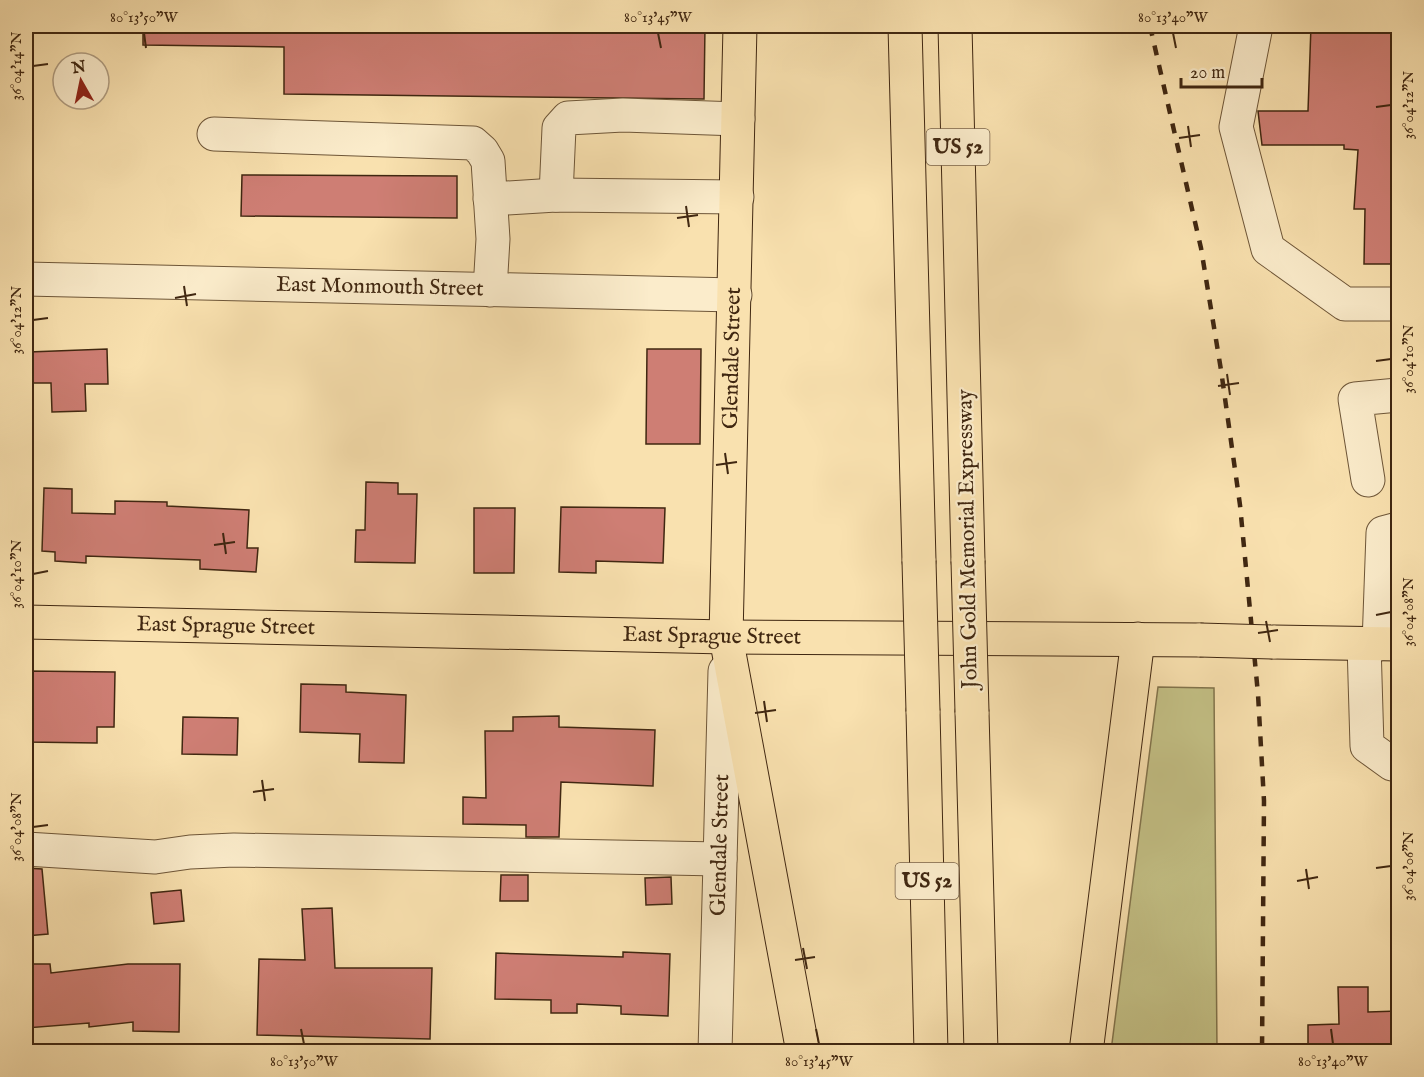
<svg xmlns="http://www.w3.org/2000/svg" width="1424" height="1077" viewBox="0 0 1424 1077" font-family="'IM FELL English',serif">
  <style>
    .green { fill: #c4c186; stroke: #82744c; stroke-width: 1.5 }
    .building { fill: #ce7e74; stroke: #402711; stroke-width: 1.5 }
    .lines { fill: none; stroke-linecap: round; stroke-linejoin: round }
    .minor-casing { stroke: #6e5638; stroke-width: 35 }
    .major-casing { stroke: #402711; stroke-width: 35 }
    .highway-casing { stroke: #402711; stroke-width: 35 }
    .minor { stroke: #fbeccb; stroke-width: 33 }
    .major { stroke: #f9e1af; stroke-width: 33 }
    .highway { stroke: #f9e1af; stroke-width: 33 }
    .rail { stroke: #402711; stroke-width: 4.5; stroke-dasharray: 10 10; stroke-linecap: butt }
    .major-bridge-casing { stroke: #402711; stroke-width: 35; stroke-linecap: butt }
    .highway-bridge-casing { stroke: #402711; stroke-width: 35; stroke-linecap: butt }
    .major-bridge { stroke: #f9e1af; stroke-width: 33 }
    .highway-bridge { stroke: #f9e1af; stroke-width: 33 }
    .ticks { fill: none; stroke: #402711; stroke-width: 2 }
    .labels { text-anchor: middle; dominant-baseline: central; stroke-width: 4.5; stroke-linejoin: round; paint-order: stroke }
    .shield { fill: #fbeccb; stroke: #786249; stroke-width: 1.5 }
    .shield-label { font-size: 21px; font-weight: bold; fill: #402711 }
    .street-label { font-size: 22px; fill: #402711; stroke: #fbeccb }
    .neatline { fill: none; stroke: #402711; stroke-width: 2 }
    .ticks-label { font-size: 15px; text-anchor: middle; fill: #402711 }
  </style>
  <rect width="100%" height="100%" fill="#f9e1af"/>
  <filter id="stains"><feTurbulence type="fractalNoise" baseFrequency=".00333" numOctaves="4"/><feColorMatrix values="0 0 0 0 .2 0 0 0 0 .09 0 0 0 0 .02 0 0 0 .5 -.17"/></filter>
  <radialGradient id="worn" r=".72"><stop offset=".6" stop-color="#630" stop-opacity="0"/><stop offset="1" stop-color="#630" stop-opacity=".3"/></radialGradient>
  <path class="green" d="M1158,687L1214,688L1217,1051H1111Z"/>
  <path class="building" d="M143,26H705L704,99L284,94V47L143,45Z
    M1311,26H1398V264H1364L1365,209H1354L1358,150L1344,149V145H1262L1258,111H1308Z
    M242,175L457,176V218L241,216Z
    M107,349L108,384H85L86,411L52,412L51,383H30L29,352Z
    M647,349H701L700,444H646Z
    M366,482L398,483V494H417L415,563L355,562L356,530H365Z
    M44,488L72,489V513L115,514V501L167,502V506L249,510L247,548H258L256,572L200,569V560L86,556V563L55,561V552L42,551Z
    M561,507L665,508L663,563L596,561V573L559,572Z
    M474,508H515L514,573H474Z
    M26,671L115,672L114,727H97V743L26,742Z
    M301,684L346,685V692L406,695L404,763L359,762L360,734L300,732Z
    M559,716V727L655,730L653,786L561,782L559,837H526V825L463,824V797L486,798L485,731H513V717Z
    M183,717L238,718L237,755L182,754Z
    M26,868L42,869L48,934L26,936Z
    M501,875H528V901H500Z
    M671,877L672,904L646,905L645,878Z
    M181,890L184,921L154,924L151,893Z
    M332,908L335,968H432L430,1039L257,1035L259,959L305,960L302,909Z
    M623,952L670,954L668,1016L621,1014V1006L577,1004V1013H551V1000L495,999L496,953L623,957Z
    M26,964H50L51,973L128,964H180L179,1032L133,1031V1022L89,1027V1023L26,1028Z
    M1338,987H1368V1012L1398,1011V1052H1308V1025L1339,1024Z"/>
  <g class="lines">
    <defs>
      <g id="minor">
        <path d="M1256,26L1236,127L1268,249L1345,304H1398"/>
        <path d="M214,134L473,143L482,151L488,161L493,239L490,290"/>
        <path d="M556,195L559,128L568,118L623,115L738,119"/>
        <path d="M490,199L556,195L737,197"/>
        <path id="s1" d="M26,279L735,295"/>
        <path d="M1368,480L1355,399L1398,395"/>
        <path d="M1364,644L1367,746L1392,764L1398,765"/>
        <path d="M1379,644L1383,533L1398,529"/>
        <path d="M26,849L155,857L190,852L234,850L720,859"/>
        <path id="s2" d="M715,1052L725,671"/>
      </g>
      <g id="major">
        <path id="s3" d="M26,622L726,637L1200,640"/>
        <path id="s4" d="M726,637L740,26"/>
        <path d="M1273,642L1398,644"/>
      </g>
      <path id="highway" d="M905,26L919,561
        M955,26L968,561
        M726,637L803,1052
        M923,711L931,1052
        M972,712L981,1052
        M1086,1052L1138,639"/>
    </defs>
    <use href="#minor" class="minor-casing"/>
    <use href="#major" class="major-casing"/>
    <use href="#highway" class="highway-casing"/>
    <use href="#minor" class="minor"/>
    <use href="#major" class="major"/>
    <use href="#highway" class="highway"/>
    <path class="rail" d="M1150,26L1201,248L1221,370L1240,505L1258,694L1264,801L1262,1052"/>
    <defs>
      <path id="major-bridge" d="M1200,640L1273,642"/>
      <path id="highway-bridge" d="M919,561L923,711
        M968,561L972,712"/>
    </defs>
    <use href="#major-bridge" class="major-bridge-casing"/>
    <use href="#highway-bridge" class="highway-bridge-casing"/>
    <use href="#major-bridge" class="major-bridge"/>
    <use href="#highway-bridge" class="highway-bridge"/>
  </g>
  <path class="ticks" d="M144,33L146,48M658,33L661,48M1173,33L1176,48M33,66L48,64M1376,107L1391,105M1188,126L1191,147M1179,138L1200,135M686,206L689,227M677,218L698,215M184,286L187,306M175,298L196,294M33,320L48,318M1376,361L1391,359M1227,374L1230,395M1218,386L1239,383M725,453L728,474M716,465L737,462M223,533L226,554M214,545L235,542M33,574L48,571M1376,615L1391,612M1266,621L1270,642M1258,633L1278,630M764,701L767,722M755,713L776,710M262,780L265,801M253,792L274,789M33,827L48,825M1376,868L1391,866M1306,869L1309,889M1297,881L1318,877M803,948L807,969M795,960L815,957M301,1029L304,1044M816,1029L819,1044M1331,1029L1333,1044"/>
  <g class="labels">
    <g class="shield">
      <rect x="926.5" y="129" width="63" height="36" rx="4.5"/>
      <rect x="895.5" y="863" width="63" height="36" rx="4.5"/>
    </g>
    <g class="shield-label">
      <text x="958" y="147">US 52</text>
      <text x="927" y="881">US 52</text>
    </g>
    <g class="street-label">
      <text stroke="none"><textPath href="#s1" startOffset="354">East Monmouth Street</textPath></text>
      <text stroke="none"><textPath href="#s4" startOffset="279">Glendale Street</textPath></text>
      <text transform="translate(968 539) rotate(-91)">John Gold Memorial Expressway</text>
      <text stroke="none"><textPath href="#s3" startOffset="200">East Sprague Street</textPath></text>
      <text stroke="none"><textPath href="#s3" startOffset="686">East Sprague Street</textPath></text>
      <text stroke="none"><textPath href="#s2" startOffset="207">Glendale Street</textPath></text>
    </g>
  </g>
  <rect width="1424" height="1077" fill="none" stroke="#f9e1af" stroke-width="66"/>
  <g transform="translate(81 81) rotate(351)"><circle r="28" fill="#fbeccb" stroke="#b09d81" stroke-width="1.5"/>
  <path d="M0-4.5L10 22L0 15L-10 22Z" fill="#8f2418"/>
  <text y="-9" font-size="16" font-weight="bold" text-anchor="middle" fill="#402711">N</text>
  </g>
  <path d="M1181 78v9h81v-9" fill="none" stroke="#402711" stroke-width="3"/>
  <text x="1190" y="78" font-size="18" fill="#402711" stroke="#fbeccb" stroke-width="4.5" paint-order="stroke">20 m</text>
  <rect x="33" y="33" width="1358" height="1011" class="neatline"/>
  <g class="ticks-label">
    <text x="144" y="22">80°13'50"W</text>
    <text x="658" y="22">80°13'45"W</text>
    <text x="1173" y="22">80°13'40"W</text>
    <text transform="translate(16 66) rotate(-90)" y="5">36°04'14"N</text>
    <text transform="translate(1408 105) rotate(-90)" y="5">36°04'12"N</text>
    <text transform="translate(16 320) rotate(-90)" y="5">36°04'12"N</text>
    <text transform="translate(1408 359) rotate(-90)" y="5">36°04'10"N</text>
    <text transform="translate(16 574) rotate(-90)" y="5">36°04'10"N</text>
    <text transform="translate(1408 612) rotate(-90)" y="5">36°04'08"N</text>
    <text transform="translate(16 827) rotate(-90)" y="5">36°04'08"N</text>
    <text transform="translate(1408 866) rotate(-90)" y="5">36°04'06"N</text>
    <text x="304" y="1066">80°13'50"W</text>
    <text x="819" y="1066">80°13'45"W</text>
    <text x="1333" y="1066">80°13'40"W</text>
  </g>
  <rect width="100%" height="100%" filter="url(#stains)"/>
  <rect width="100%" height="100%" fill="url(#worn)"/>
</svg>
